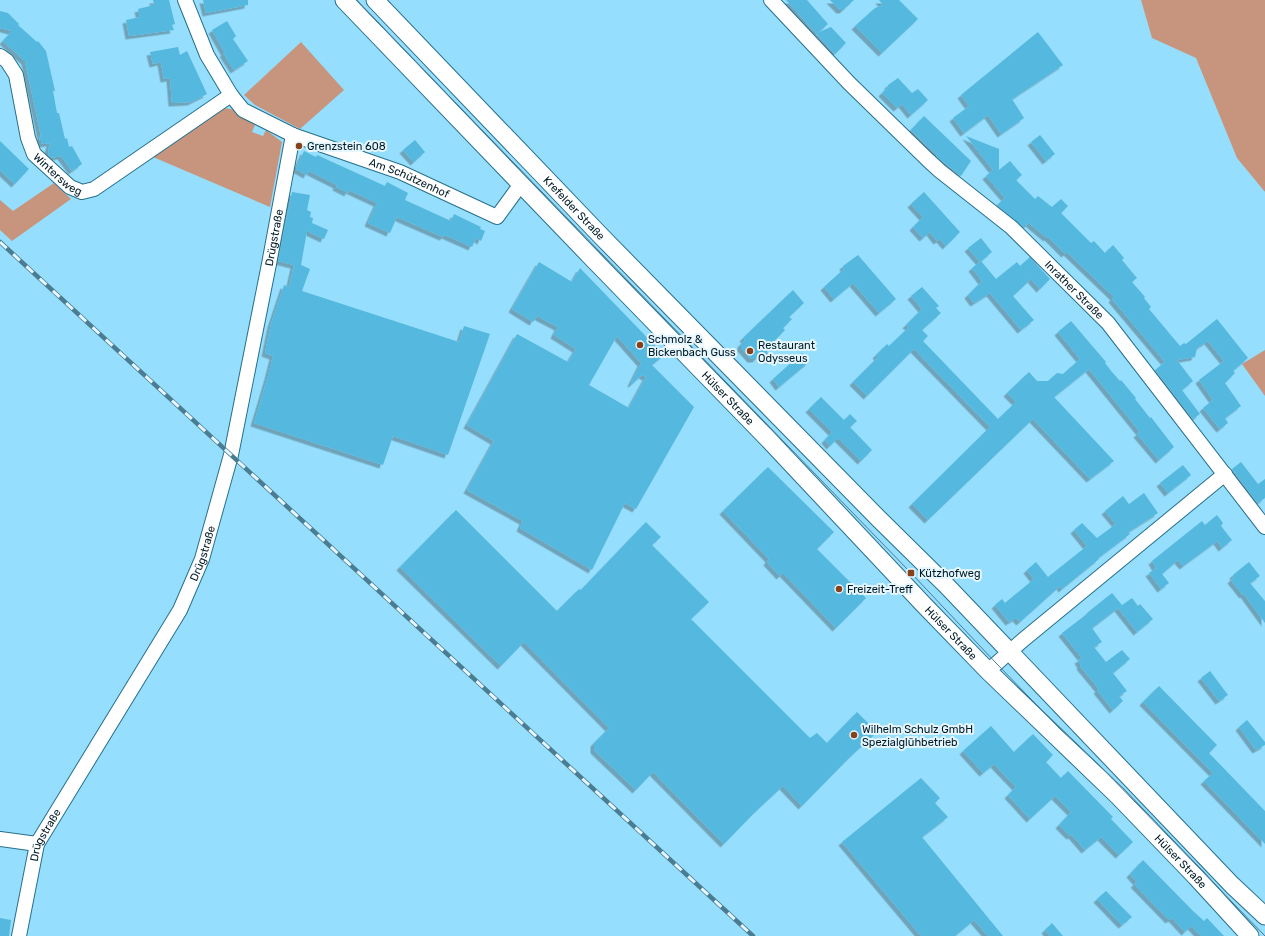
<svg xmlns="http://www.w3.org/2000/svg" width="1265" height="936" viewBox="0 0 1265 936" font-family="Rubik,sans-serif">
  <style>
    .green { fill: #c7957d }
    .building { fill: #54b8df; fill-rule: evenodd; filter: url(#shadow) }
    .lines { fill: none; stroke-linecap: round; stroke-linejoin: round }
    .minor-casing { stroke: #26708c; stroke-width: 16 }
    .tertiary-casing { stroke: #26708c; stroke-width: 19 }
    .minor { stroke: #fff; stroke-width: 14 }
    .tertiary { stroke: #fff; stroke-width: 17 }
    .tram { stroke: #4b7d92; stroke-width: 1 }
    .rail-casing { stroke: #4b7d92; stroke-width: 4.5 }
    .rail { stroke: #e5f6fe; stroke-width: 3; stroke-dasharray: 9; stroke-linecap: butt }
    .poi-dot { fill: #88421b; stroke: #e5f6fe; stroke-width: 1.5 }
    .labels { text-anchor: middle; dominant-baseline: central; stroke-width: 4; stroke-linejoin: round; paint-order: stroke }
    .poi-label { font-size: 11px; fill: #001b26; stroke: #e5f6fe; text-anchor: start }
    .street-label { font-size: 11px; fill: #001b26; stroke: #e5f6fe }
  </style>
  <defs>
    <filter id="shadow"><feDropShadow dx="-3.5" dy="3.5" stdDeviation="0" flood-color="#0004"/></filter>
  </defs>
  <rect width="100%" height="100%" fill="#96defd"/>
  <path class="green" d="M1141,0H1265V192L1237,158L1196,58L1152,38Z
    M301,42L344,90L300,129L255,105L244,95Z
    M224,108L236,110L255,125L252,132L263,136L266,130L282,142L270,207L153,157Z
    M54,183L71,199L12,241L0,230V200L13,211Z
    M1265,350V396L1242,364Z"/>
  <path class="building" d="M153,0H169L175,24L172,25L174,30L129,36L126,20L140,17L138,9L154,5Z
    M203,0H248V5L206,13Z
    M786,0H807L828,24L819,32L831,27L846,43L835,54Z
    M830,0H854L843,10H840Z
    M879,0H899L918,19L882,53L855,26L875,8L883,5Z
    M0,11L8,13L19,24L18,25L37,42L38,41L46,51L55,91H53L57,113H59L65,139L67,138L69,147L72,146L82,164L72,171L61,156L51,158L49,156L48,150L50,143L42,144L41,140L39,139L41,136L25,61L3,41L12,31L0,28Z
    M227,21L236,36L233,39L248,61L234,70L223,53H225L212,30Z
    M1038,32L1063,65L1012,99L1024,118L1001,134L988,115L964,133L953,118L969,106L961,95Z
    M178,47L180,55L187,51L207,94L191,102L172,103L170,78L164,79L161,62L153,64L150,52Z
    M898,78L912,93L918,89L928,100L911,115L902,104L897,108L882,93L888,87V85Z
    M924,116L971,161L961,176L936,156L937,155L911,130Z
    M1040,135L1055,154L1046,161L1031,142Z
    M966,136L999,149V170L1010,161L1022,175L1016,180L1035,199L1038,196L1052,207L1061,199L1068,206L1061,213L1091,243L1094,241L1105,253L1113,245L1124,258L1122,260L1137,278L1132,282L1145,297L1144,298L1151,307L1149,309L1180,346L1184,343L1186,344L1217,319L1248,358L1233,371L1235,373L1225,383L1241,406L1225,418L1228,423L1220,429L1203,408L1213,400L1199,380L1224,361L1208,341L1197,348L1195,357L1177,360L1193,381L1182,390L1200,414L1193,419L1155,370L1165,362L1112,299L1114,297L1067,252L1065,254L1048,237L1047,238L1029,223L1024,228L997,205L1005,198L986,176L993,170Z
    M415,140L425,152L414,162L403,150Z
    M0,141L29,169L15,184L0,170Z
    M304,151L316,157L317,155L385,186L387,182L408,193L405,200L451,221L454,214L481,227L480,229L485,231L481,241L476,238L472,247L445,235L443,237L397,217L390,233L368,223L377,203L349,190L348,193L336,187L337,185L309,171L307,175L296,169Z
    M292,192L310,195L307,210L311,212L310,217L313,218L312,223L328,230L324,239L307,231L301,265L310,269L302,291L459,342L464,326L490,334L448,455L393,436L383,465L254,423L268,376L273,356L265,353L271,324L284,285L289,287L294,265L278,261Z
    M924,192L960,232L946,246L940,239L937,241L930,232L923,238L913,227L923,217L911,204Z
    M981,238L992,252L980,262L968,248Z
    M858,255L896,299L879,313L853,283L834,299L824,287L844,269L843,266Z
    M1030,257L1050,279L1040,289L1031,279L1013,296L1034,320L1021,330L990,293L974,303L968,295L982,281L972,268L981,261L996,279L1017,262L1020,266Z
    M539,262L572,282L580,268L664,355L652,365L694,407L636,509L625,503L592,570L520,528L523,521L467,490L494,441L467,425L517,334L568,362L576,349L554,335L558,327L537,316L533,322L512,309ZM617,336L641,363L631,383L632,384L642,375L646,377L629,408L589,385Z
    M922,287L939,306L936,308L941,313L922,330L928,336L923,341L998,419L1016,402L1007,393L1029,372L1037,381H1048L1057,373L1063,374L1080,359L1058,332L1071,321L1106,362L1105,363L1112,372L1120,381L1121,380L1136,398L1135,399L1150,418L1151,417L1174,447L1159,460L1137,434L1140,432L1089,369L1054,397L1114,461L1090,479L1033,419L928,520L912,504L990,427L914,349L867,396L853,382L878,357L876,355L887,344L889,346L909,327L906,325L922,309L911,296Z
    M793,290L804,303L789,317L792,319L783,328L785,330L772,343L774,344L767,351L770,361L760,355L756,359H751L741,348V344L745,340L743,338Z
    M802,353L809,362L779,387L773,379Z
    M821,397L844,420L850,414L857,421L850,427L872,450L861,461L838,438L830,446L825,440L832,432L809,409Z
    M1241,462L1258,484L1265,479V498L1258,503L1232,469Z
    M1183,465L1191,475L1168,493L1160,483Z
    M768,467L834,532L817,549L866,598L836,628L783,573L780,576L767,562L769,559L723,511Z
    M1144,493L1158,513L1128,532L1130,534L1098,558L1099,559L1062,589L1060,586L1020,622L1016,618L1009,622L995,605L1002,599L1005,603L1034,579L1027,570L1036,562L1048,577L1087,546L1074,530L1082,523L1097,538L1116,524L1105,511L1123,496L1129,504Z
    M456,510L557,611L579,589L581,590L646,522L661,537L652,545L709,602L691,619L810,738L817,733L827,743L857,712L877,732L850,757L802,806L783,786L756,811L724,844L653,772L636,790L594,750V743L609,728L524,642L501,666L400,567Z
    M1217,515L1223,523L1221,526L1232,540L1222,548L1217,541L1183,566L1178,560L1162,574L1169,583L1161,589L1149,573L1156,568L1152,561L1202,521L1205,525Z
    M1249,562L1260,576L1250,583L1265,601V623L1244,594L1243,595L1231,580L1234,577L1233,575Z
    M1112,593L1122,605L1092,628L1102,642L1094,647L1106,662L1122,650L1130,659L1113,673L1127,691L1119,696L1123,701L1113,710L1097,690L1099,689L1080,666L1081,665L1078,660L1082,658L1062,633L1087,614V613Z
    M1132,598L1138,606L1140,604L1153,619L1137,632L1118,608Z
    M1210,671L1228,695L1219,701L1201,678Z
    M1159,686L1217,745L1209,753L1265,811V844L1204,781L1213,773L1143,702Z
    M1247,720L1265,742V745L1256,750L1239,727Z
    M991,726L1014,752L1033,734L1053,755L1046,762L1061,778L1068,771L1113,817L1111,819L1133,842L1119,855L1101,837L1085,850L1072,835L1070,836L1059,825L1071,812L1055,796L1030,819L1008,795L1016,787L994,764L983,773L963,751Z
    M921,778L940,798L935,803L948,817L922,837L1003,936H988L974,920L955,936H921L842,842Z
    M1143,860L1192,910L1204,921L1207,918L1224,936H1201L1191,926L1185,932L1172,918L1169,920L1134,884L1137,882L1130,874Z
    M1106,891L1132,917L1122,925L1097,899Z
    M0,918L11,920L9,936H0Z
    M1052,923L1063,936H1050L1045,930Z"/>
  <g class="lines">
    <defs>
      <g id="minor">
        <path id="s1" d="M185,0L207,55L231,95L243,110L293,135L400,172L497,217L521,184"/>
        <path id="s2" d="M771,0L849,83L928,160L940,171L1011,227L1108,323L1265,527"/>
        <path id="s3" d="M0,56L7,61L16,75L28,138L34,154L70,187L82,192L94,189L231,95"/>
        <path d="M988,671L1023,640L1225,474"/>
        <path d="M0,839L37,844"/>
        <path id="s4" d="M19,936L37,844L180,610L202,559L231,455L269,264L293,135"/>
      </g>
      <g id="tertiary">
        <path id="s5" d="M344,0L590,256L767,438L924,605L988,671L1118,796L1196,877L1250,936"/>
        <path id="s6" d="M375,0L602,237L879,519L946,585L1232,885L1265,916"/>
      </g>
    </defs>
    <use href="#minor" class="minor-casing"/>
    <use href="#tertiary" class="tertiary-casing"/>
    <use href="#minor" class="minor"/>
    <use href="#tertiary" class="tertiary"/>
    <path class="tram" d="M356,0L911,573L996,663L1060,729L1105,771L1265,936"/>
    <defs>
      <path id="rail" d="M0,242L753,936"/>
    </defs>
    <use href="#rail" class="rail-casing"/>
    <use href="#rail" class="rail"/>
  </g>
  <g class="poi-dot">
    <circle cx="299" cy="146" r="4"/>
    <circle cx="640" cy="345" r="4"/>
    <circle cx="750" cy="351" r="4"/>
    <rect x="907" y="569" width="8" height="8" rx="2"/>
    <circle cx="839" cy="589" r="4"/>
    <circle cx="854" cy="735" r="4"/>
  </g>
  <g class="labels">
    <g class="poi-label">
      <text x="307" y="146">Grenzstein 608</text>
      <text x="648" y="339">Schmolz &amp;<tspan x="648" dy="13">Bickenbach Guss</tspan></text>
      <text x="758" y="345">Restaurant<tspan x="758" dy="13">Odysseus</tspan></text>
      <text x="919" y="573">Kützhofweg</text>
      <text x="847" y="589">Freizeit-Treff</text>
      <text x="862" y="729">Wilhelm Schulz GmbH<tspan x="862" dy="13">Spezialglühbetrieb</tspan></text>
    </g>
    <g class="street-label">
      <text stroke="none"><textPath href="#s3" startOffset="138">Wintersweg</textPath></text>
      <text stroke="none"><textPath href="#s1" startOffset="305">Am Schützenhof</textPath></text>
      <text stroke="none"><textPath href="#s6" startOffset="288">Krefelder Straße</textPath></text>
      <text stroke="none"><textPath href="#s4" startOffset="753">Drügstraße</textPath></text>
      <text stroke="none"><textPath href="#s2" startOffset="420">Inrather Straße</textPath></text>
      <text stroke="none"><textPath href="#s5" startOffset="553">Hülser Straße</textPath></text>
      <text stroke="none"><textPath href="#s4" startOffset="429">Drügstraße</textPath></text>
      <text stroke="none"><textPath href="#s5" startOffset="877">Hülser Straße</textPath></text>
      <text stroke="none"><textPath href="#s4" startOffset="105">Drügstraße</textPath></text>
      <text stroke="none"><textPath href="#s5" startOffset="1201">Hülser Straße</textPath></text>
    </g>
  </g>
</svg>
